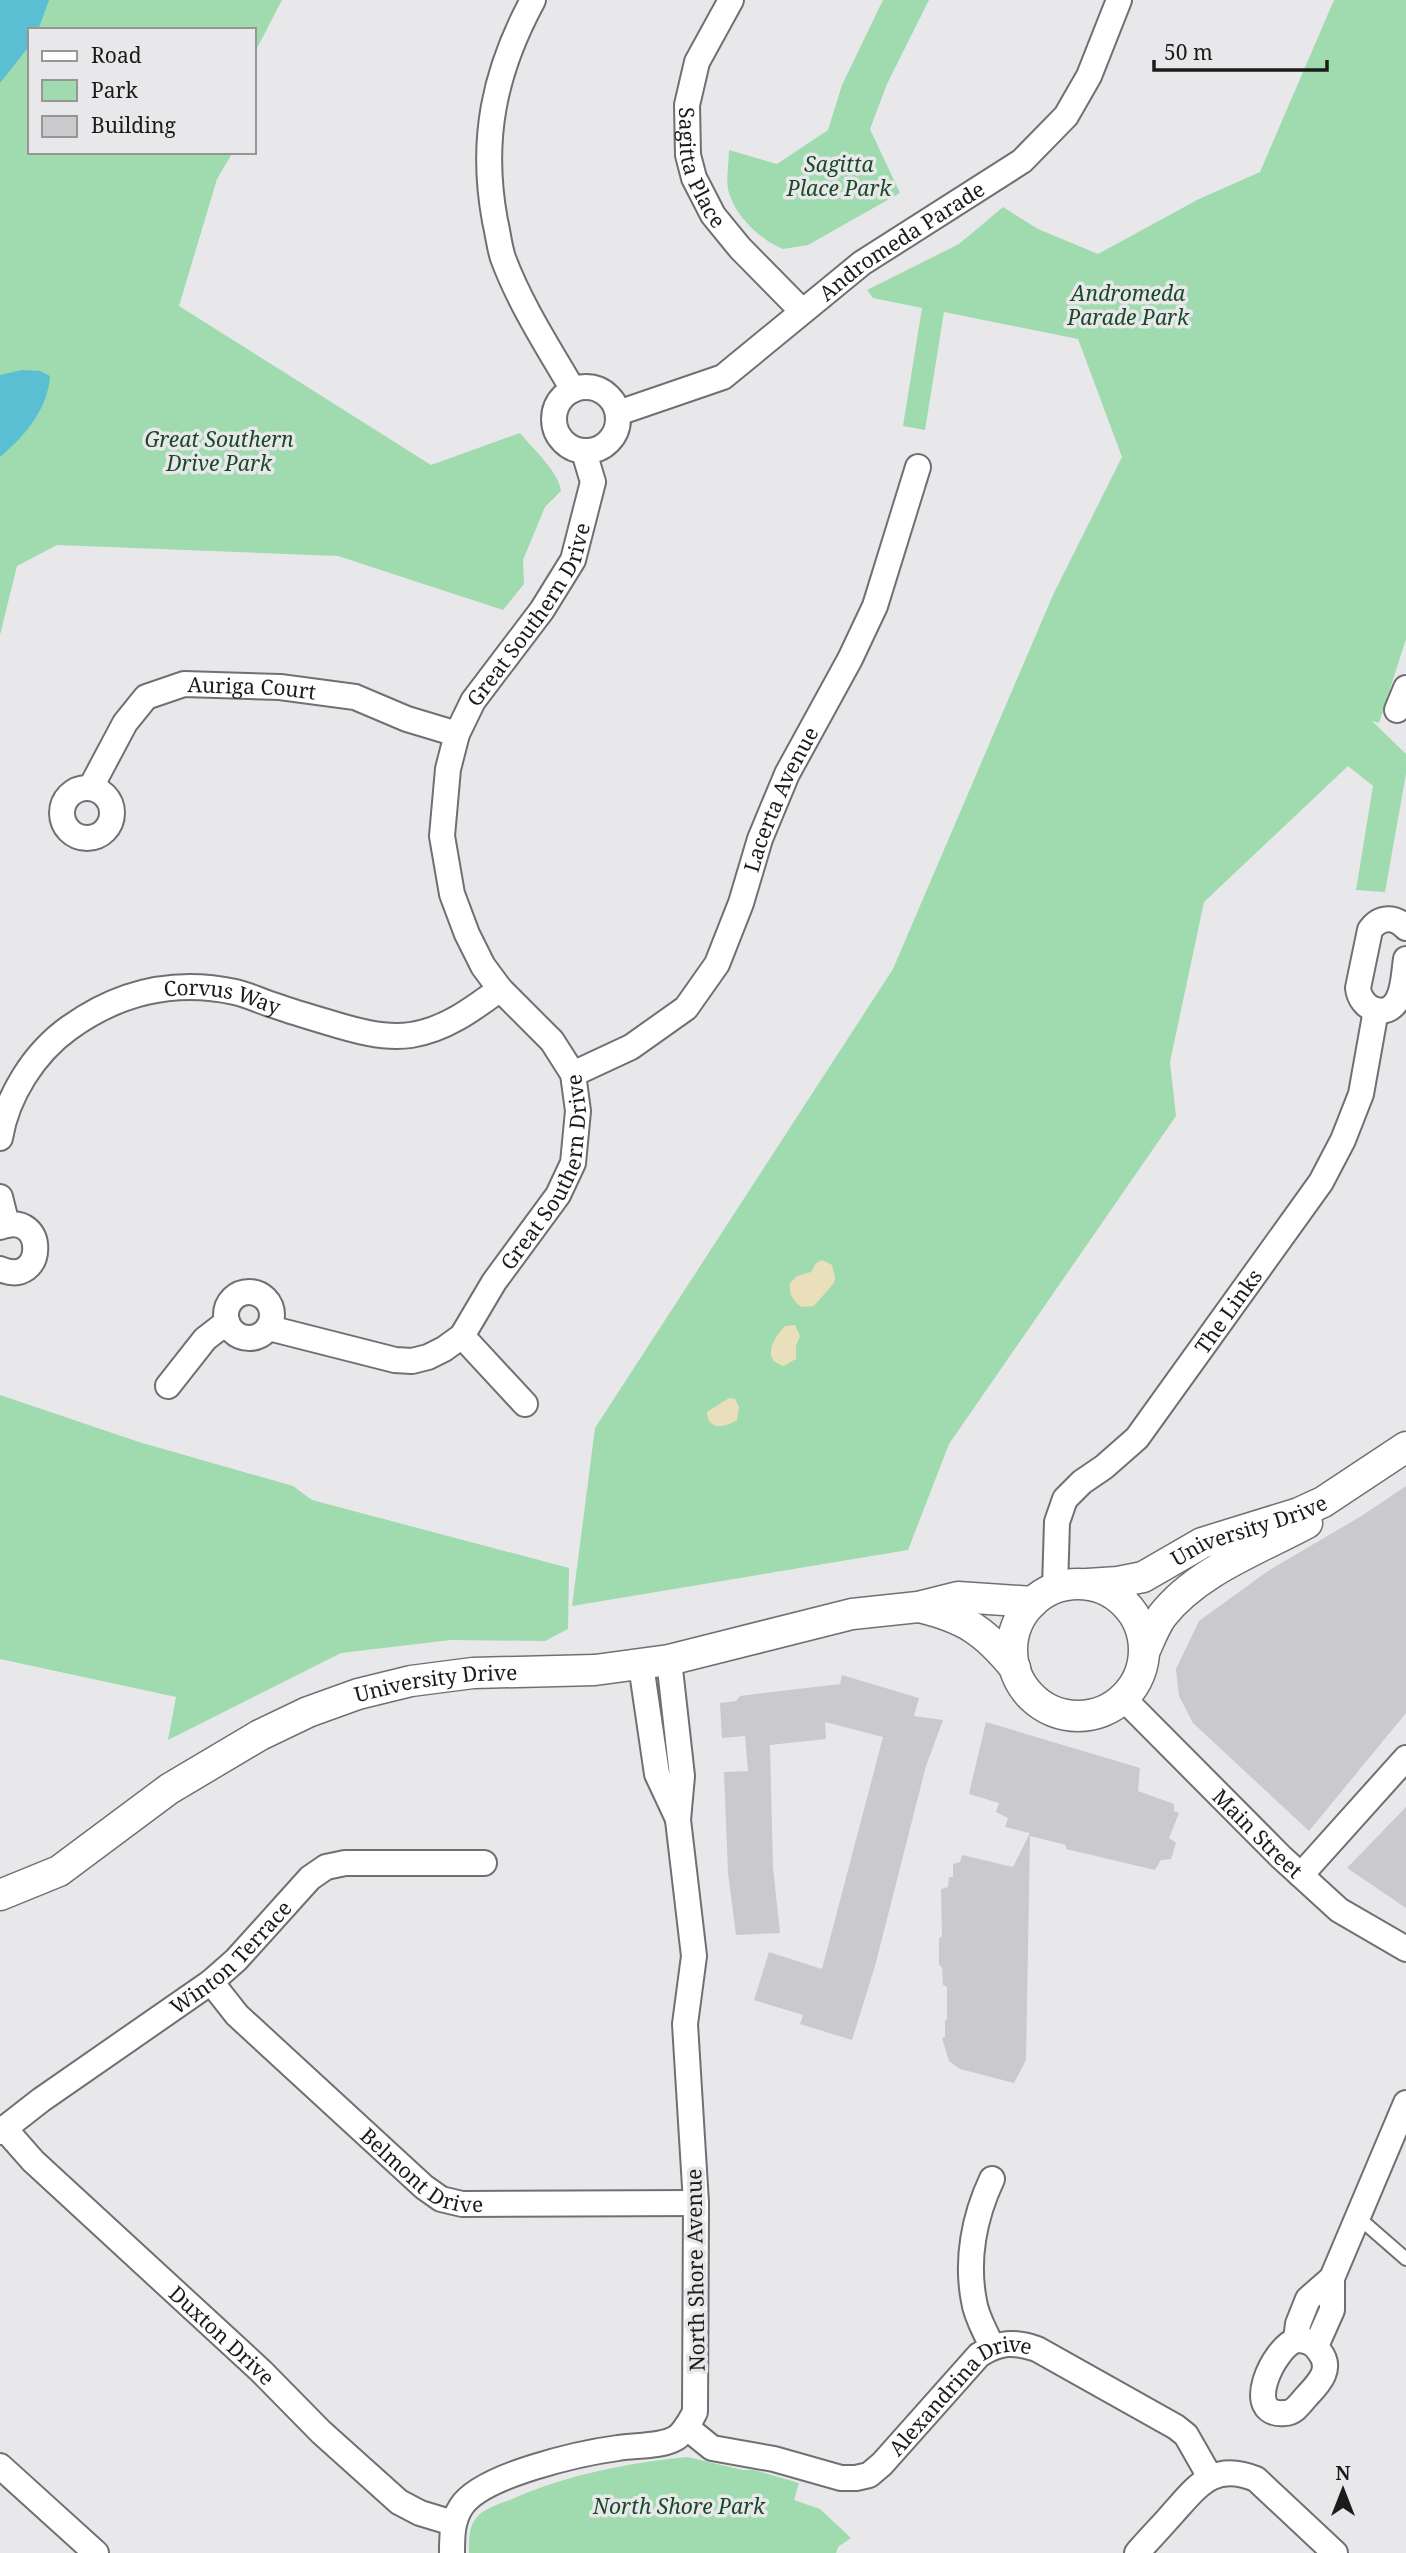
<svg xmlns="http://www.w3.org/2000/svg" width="1406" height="2553" viewBox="0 0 1406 2553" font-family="'Noto Serif',serif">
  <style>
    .green { fill: #9fdbae }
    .sand { fill: #e9dfba }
    .water { fill: #5abfd2 }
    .building { fill: #cac9cb }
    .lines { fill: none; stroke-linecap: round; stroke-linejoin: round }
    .service-casing { stroke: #6f7071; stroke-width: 16 }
    .minor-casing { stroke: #6f7071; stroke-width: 28 }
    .tertiary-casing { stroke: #6f7071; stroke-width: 33 }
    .service { stroke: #fff; stroke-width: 12 }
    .minor { stroke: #fff; stroke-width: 24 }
    .tertiary { stroke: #fff; stroke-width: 30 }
    .labels { text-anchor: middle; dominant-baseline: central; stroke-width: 7; stroke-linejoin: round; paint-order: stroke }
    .park-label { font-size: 21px; font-style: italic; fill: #184929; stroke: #e8e8ea }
    .street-label { font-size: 21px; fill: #1b1b1b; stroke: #e8e8ea }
  </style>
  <rect width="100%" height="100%" fill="#e8e8ea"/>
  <path class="green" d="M0,0H282L254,54V30H30V152H233L217,179L179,306L431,465L520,433C533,449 559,472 561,491L545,507L523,560L524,584L503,610L338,556L57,545L17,566L0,635Z
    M883,0H929L887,84L870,129L900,193L808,245L783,249C759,239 734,215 728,189C726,177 729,162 729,150L777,164L828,130L842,85Z
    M1334,0H1406V639L1379,723L1372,721L1406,754V774L1385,892L1356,890L1373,786L1348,766L1204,902L1170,1062L1176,1116L949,1444L908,1550L572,1606L595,1428L893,969L1053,595L1122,457L1078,339L944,312L925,430L903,426L922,308L873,298L867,290L959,244L1003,207L1038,229L1098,254L1199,199L1260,172Z
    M0,1395L139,1442L293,1486L312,1500L569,1568L568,1629L545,1641L451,1640L341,1653L168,1740L176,1697L0,1659Z
    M687,2457L743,2470H754L799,2483L794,2500L820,2509L851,2538L838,2547L836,2553H469C469,2541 468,2527 477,2517C485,2508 499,2504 510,2500C565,2475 627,2463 687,2457Z"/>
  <path class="sand" d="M822,1260L832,1265L835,1277L834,1283L814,1306L801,1307C792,1299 789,1295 790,1283L797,1276L811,1272L816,1263Z
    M795,1325L800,1336L796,1346V1359L784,1366C760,1360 774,1337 785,1326Z
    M729,1398L735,1399L739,1407L737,1420C724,1428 708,1431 707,1412Z"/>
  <path class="water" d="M0,0H49L38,30H30V45L0,83Z
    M22,370L40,371L50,376C48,409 25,436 0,457V375Z"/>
  <path class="building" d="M1406,1486V1713L1309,1831L1193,1723L1179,1696L1176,1669L1199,1621L1268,1571L1363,1515Z
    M842,1675L919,1698L914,1716L943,1720L926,1766L875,1966L852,2040L800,2024L803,2015L754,2000L769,1952L822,1969L883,1737L825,1722L826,1739L770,1745L773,1867L780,1933L736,1935L728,1873L724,1772L748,1771L745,1736L722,1738L720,1703L736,1701L740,1696L840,1684Z
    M986,1722L1140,1768L1138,1791L1174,1804V1811L1179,1813L1169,1838L1176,1843L1171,1859L1161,1860L1155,1870L1066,1849V1845L1030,1836L1026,2060L1014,2083L960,2069L949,2061L942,2038L945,2037V2021L947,2019V1987L943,1985L942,1967L939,1965V1938L942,1937L941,1889L948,1887L949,1877H953V1864L960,1862L962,1855L1013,1867L1030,1833L1005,1827L1008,1818L996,1812L999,1803L969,1794Z
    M1406,1807V1908L1347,1868Z"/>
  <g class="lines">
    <defs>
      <path id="service" d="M1359,2218L1406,2259"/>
      <g id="minor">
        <path d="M533,0C494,72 480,140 495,221C498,233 499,246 503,258C520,304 548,347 573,390"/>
        <path id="s1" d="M731,0L697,62L687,105L688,155L694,178L713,215L740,248L802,311"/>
        <circle cx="586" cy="419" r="32"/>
        <path id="s2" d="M618,413L723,377L862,263L1022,161L1066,116L1089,76L1119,0"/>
        <path d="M1397,710L1406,688"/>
        <path id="s3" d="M91,787L125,723L146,697L184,684L280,687L355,697L407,719L457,734"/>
        <circle cx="87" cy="813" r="25"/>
        <path d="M1406,928C1395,916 1380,916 1370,930L1358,988C1360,1009 1387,1021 1398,999C1404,988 1404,971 1406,959"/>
        <path id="s4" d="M573,1074L631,1047L686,1008L717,964L741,903L760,839L787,774L850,659L875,606L918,467"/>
        <path id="s5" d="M0,1138C7,1096 34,1053 69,1028C119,992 175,979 235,992C249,995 262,1002 276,1006C293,1012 310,1017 327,1022C353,1030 383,1039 411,1035C445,1030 473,1009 500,989"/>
        <path d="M0,1197L7,1225"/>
        <path d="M0,1227C48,1209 46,1289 0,1269"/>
        <circle cx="249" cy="1315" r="23"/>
        <path id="s6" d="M269,1328L395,1360L412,1361L428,1357L444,1349L462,1336L494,1282L558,1195L573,1163L578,1111L573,1074L552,1041L500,989L483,966L467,934L452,894L442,836L448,769L457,734L473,701L542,610L573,560L593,482L584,452"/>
        <path d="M462,1336L525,1404"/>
        <path d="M168,1386L205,1339L227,1322"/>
        <path id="s7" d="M1055,1588L1057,1522L1065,1499L1082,1482L1104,1467L1137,1438L1321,1182L1343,1140L1361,1094L1376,1010"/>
        <path d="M641,1665L657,1774L678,1819"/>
        <path id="s8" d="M1123,1698L1281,1857L1339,1910L1406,1949"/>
        <path d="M1301,1875L1406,1758"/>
        <path id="s9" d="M211,1982L237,2015L424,2187L441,2199L462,2204L696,2203"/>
        <path id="s10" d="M4,2128L33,2161L261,2371L321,2432L399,2502L420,2513L453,2523"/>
        <path id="s11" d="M0,2132L41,2100L211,1982L236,1960L310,1878L326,1867L345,1863H484"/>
        <path d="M992,2179C974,2217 966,2260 974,2301C976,2317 986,2332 992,2347"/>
        <path d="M1296,2340L1298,2324L1308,2299L1332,2278L1406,2103"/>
        <path d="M1296,2340C1306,2340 1313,2342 1319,2351C1334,2369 1318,2384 1306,2397C1300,2404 1294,2413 1285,2413C1241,2417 1273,2348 1296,2340Z"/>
        <path d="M1316,2346L1332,2310V2278"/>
        <path id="s12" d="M686,2427L712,2448L774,2459L841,2478H856L869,2475L882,2464L979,2355C999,2342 1014,2341 1037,2349L1176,2427L1186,2435L1210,2477"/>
        <path d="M0,2466L96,2553"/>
        <path d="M452,2553C452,2537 452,2521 461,2507C481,2475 581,2453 618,2448C635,2445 661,2447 676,2438C685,2432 690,2421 695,2412L696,2203L685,2024L694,1956L678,1820L682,1776L669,1660"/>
        <path d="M1137,2553C1149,2539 1162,2526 1174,2512C1199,2484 1215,2462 1256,2479L1335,2553"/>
      </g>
      <g id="tertiary">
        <path id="s13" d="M1088,1584L1118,1582L1143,1577L1202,1543L1299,1513L1323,1502L1406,1447"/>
        <circle cx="1078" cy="1650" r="66"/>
        <path d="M919,1607C965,1618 985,1631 1015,1668"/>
        <path d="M1145,1650C1150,1639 1155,1626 1162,1616C1197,1571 1259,1549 1307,1523"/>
        <path id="s14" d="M0,1895L59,1871L169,1789L260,1735L308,1712L358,1694L411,1681L473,1673L595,1670L669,1660L852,1614L918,1607L958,1597L1033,1602"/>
      </g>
    </defs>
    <use href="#service" class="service-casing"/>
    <use href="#minor" class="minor-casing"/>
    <use href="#tertiary" class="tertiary-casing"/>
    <use href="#service" class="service"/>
    <use href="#minor" class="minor"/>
    <use href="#tertiary" class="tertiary"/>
  </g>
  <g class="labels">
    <g class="park-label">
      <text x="839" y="164">Sagitta<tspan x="839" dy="24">Place Park</tspan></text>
      <text x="1128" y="293">Andromeda<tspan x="1128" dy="24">Parade Park</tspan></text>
      <text x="219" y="439">Great Southern<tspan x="219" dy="24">Drive Park</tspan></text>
      <text x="679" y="2506">North Shore Park</text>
    </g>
    <g class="street-label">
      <text stroke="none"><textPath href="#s1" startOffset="180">Sagitta Place</textPath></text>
      <text stroke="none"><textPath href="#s2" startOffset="336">Andromeda Parade</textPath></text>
      <text stroke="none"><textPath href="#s6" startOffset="1022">Great Southern Drive</textPath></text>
      <text stroke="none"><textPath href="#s3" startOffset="214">Auriga Court</textPath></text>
      <text stroke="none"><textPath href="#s4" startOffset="362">Lacerta Avenue</textPath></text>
      <text stroke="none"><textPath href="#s5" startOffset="296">Corvus Way</textPath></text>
      <text stroke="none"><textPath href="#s6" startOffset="392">Great Southern Drive</textPath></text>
      <text stroke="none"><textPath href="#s7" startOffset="341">The Links</textPath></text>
      <text stroke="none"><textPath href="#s13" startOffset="172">University Drive</textPath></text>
      <text stroke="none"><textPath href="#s14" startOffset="492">University Drive</textPath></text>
      <text stroke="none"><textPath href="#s8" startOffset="191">Main Street</textPath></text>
      <text stroke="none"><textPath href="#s11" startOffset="290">Winton Terrace</textPath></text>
      <text stroke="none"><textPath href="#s9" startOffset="287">Belmont Drive</textPath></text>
      <text transform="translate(695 2270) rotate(-91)">North Shore Avenue</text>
      <text stroke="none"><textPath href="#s10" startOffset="301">Duxton Drive</textPath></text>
      <text stroke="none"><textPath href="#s12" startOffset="320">Alexandrina Drive</textPath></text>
    </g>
  </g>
  <rect x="28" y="28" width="228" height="126" fill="#e8e8ea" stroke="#969697" stroke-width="2"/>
  <rect x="42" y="51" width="35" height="10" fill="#ffffff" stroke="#969697" stroke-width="2"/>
  <text x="91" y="63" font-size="21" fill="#1b1b1b">Road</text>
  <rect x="42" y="80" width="35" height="21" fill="#9fdbae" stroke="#969697" stroke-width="2"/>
  <text x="91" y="98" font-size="21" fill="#1b1b1b">Park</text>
  <rect x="42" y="116" width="35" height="21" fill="#cac9cb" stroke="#969697" stroke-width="2"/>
  <text x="91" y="133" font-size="21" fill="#1b1b1b">Building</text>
  <g transform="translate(1343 2490)" stroke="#e8e8ea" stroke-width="5" paint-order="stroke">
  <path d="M0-5L12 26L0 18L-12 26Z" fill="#1b1b1b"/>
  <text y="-10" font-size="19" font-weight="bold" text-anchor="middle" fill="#1b1b1b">N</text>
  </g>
  <path d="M1154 60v10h173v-10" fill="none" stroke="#1b1b1b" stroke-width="3.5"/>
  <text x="1164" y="60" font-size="21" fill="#1b1b1b" stroke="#e8e8ea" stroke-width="5" paint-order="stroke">50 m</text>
</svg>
